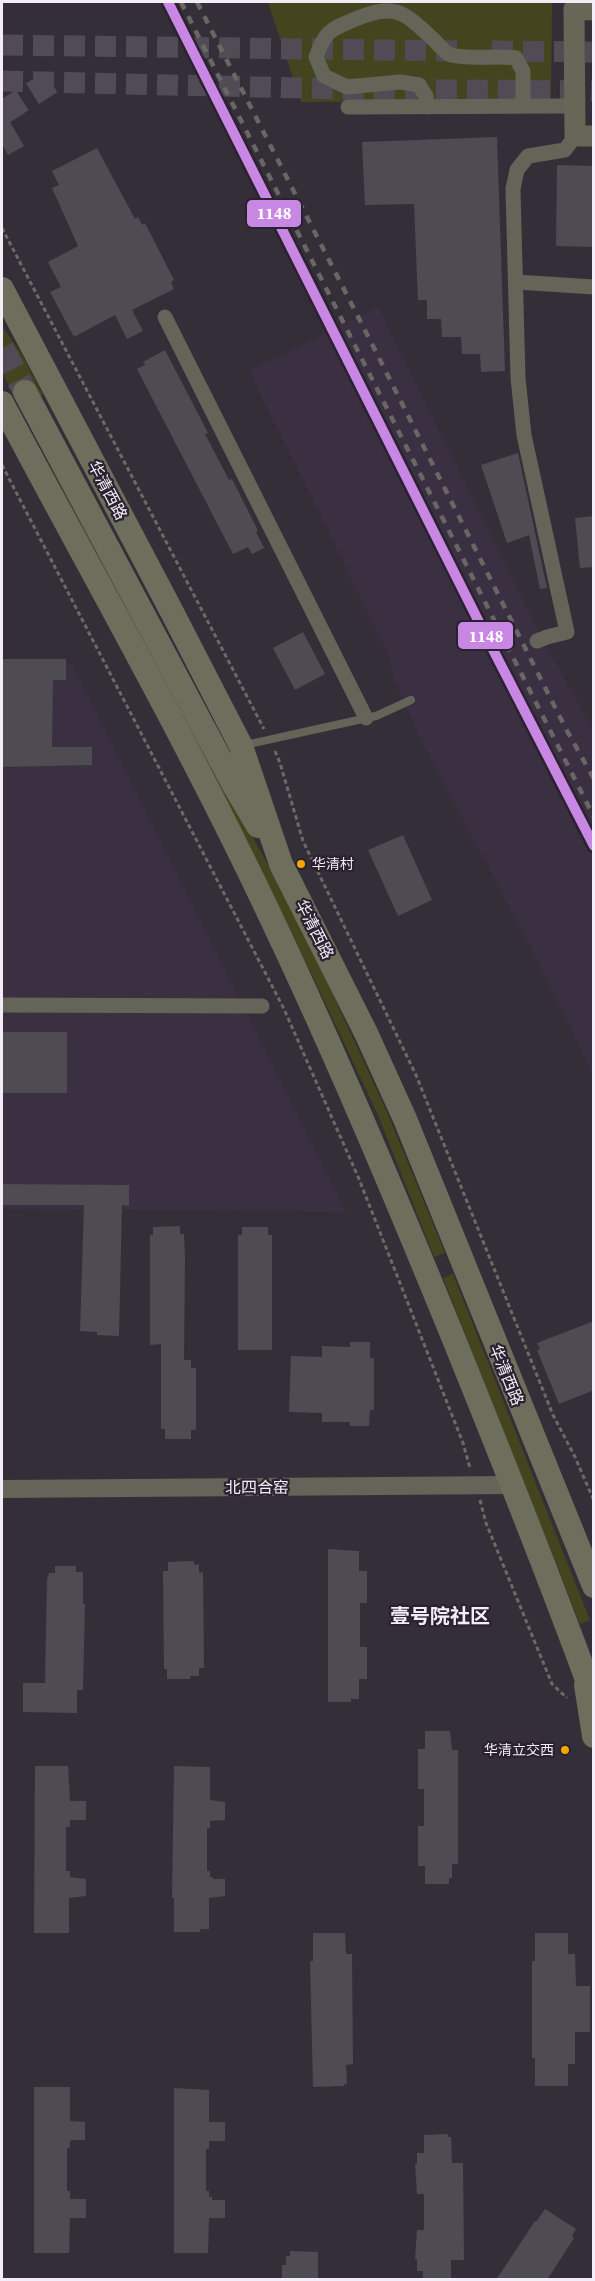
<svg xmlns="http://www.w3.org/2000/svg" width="595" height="2281" viewBox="0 0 595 2281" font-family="'Source Serif 4','Noto Sans SC',serif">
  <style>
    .built { fill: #3b2f42 }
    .green { fill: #44451e }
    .building { fill: #4f4b52 }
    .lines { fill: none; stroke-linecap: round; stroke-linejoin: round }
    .secondary-tunnel { stroke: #514b55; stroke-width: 21; stroke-dasharray: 21 10; stroke-linecap: butt }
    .primary-tunnel { stroke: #514b55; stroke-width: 24; stroke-dasharray: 24 12; stroke-linecap: butt }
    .path { stroke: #6b6a64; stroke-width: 3; stroke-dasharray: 4.5 3; stroke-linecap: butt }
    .service { stroke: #656459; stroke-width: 8 }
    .minor { stroke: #656459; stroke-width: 15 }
    .tertiary { stroke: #656459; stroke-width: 18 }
    .secondary { stroke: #666757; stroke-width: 21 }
    .primary { stroke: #6d6e5b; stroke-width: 24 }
    .rail { stroke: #696764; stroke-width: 4.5; stroke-dasharray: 8 8; stroke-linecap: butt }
    .rail-1-casing { stroke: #2b2230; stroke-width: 15 }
    .rail-1 { stroke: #c787e3; stroke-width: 10 }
    .bus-dot { fill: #f7a600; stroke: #2b2230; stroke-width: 2 }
    .labels { text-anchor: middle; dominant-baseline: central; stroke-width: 4.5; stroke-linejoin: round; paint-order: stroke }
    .bus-label { font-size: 14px; fill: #f4edf7; stroke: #2b2230; text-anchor: start }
    .street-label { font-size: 16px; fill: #f4edf7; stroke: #2b2230 }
    .quarter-label { font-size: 20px; font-weight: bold; fill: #f4edf7; stroke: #2b2230 }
    .line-badge { stroke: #2b2230; stroke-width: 2 }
    .badge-label { font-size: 16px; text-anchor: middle; font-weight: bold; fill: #fff }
  </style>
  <rect width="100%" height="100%" fill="#342e38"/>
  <path class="built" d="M378,307L541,636L593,730V1075L535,956L416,730L394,679L387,651L249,371Z
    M2,662L72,664L346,1212L2,1209Z"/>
  <path class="green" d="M268,2H552L551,100L301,102Z
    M2,326L22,355L43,395L24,404L210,760L278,883L321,969L387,1112L445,1253L434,1257L378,1115L312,975L2,372Z
    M453,1274L590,1620L580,1624L443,1278Z"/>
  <path class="building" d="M2,108L24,146L8,155L2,144Z
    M497,137L505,371L481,372L480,354H462L461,337H442L441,319H427V300H418L414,204L365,205L362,142Z
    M97,148L135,219L138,217L142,225L145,223L174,280L171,282L174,289L132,310L143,331L127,339L115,315L74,337L50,292L61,287L48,262L78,246L52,188L59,185L52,171Z
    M557,165L594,166V247L556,246Z
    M165,350L208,433L205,434L229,480L232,479L258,531L256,532L264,548L252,554L248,547L233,554L137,369L145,365L143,362Z
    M518,453L547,588L540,589L529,535L507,543L481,465Z
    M594,516V567L580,568L575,518Z
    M303,632L325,674L295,690L273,648Z
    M2,659H66V680H53L52,747H92V765L2,767Z
    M403,835L432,900L398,916L368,850Z
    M2,1032H67V1093H2Z
    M2,1184L129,1185V1206L122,1205L119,1336L97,1335V1332L80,1331L84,1205H2Z
    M180,1226V1234H184L185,1256L184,1360H191V1368H196V1430H191V1439H165V1429H161V1344L150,1345V1235H153V1227Z
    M242,1227H268V1235H272V1350H238V1235H242Z
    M594,1321V1390L559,1404L537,1350L540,1349L537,1343Z
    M350,1342H370V1358H374V1410H370L369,1426H350V1422H322V1413L289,1412L291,1356L322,1357V1346L350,1347Z
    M328,1549L359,1551V1571H367V1603H360V1647H367V1679H359V1699H351V1702H328Z
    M194,1561V1565L199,1564V1573L203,1572L204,1668H199V1676H190V1679H167V1669H164L163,1571H168V1562Z
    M55,1566H76V1572H83V1604H85L83,1690H77V1713L23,1712V1683H45L47,1579L49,1573H55Z
    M425,1731H450L452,1750H458V1864H452V1878H449V1884H425V1866H418V1826H424V1789H418V1749H425Z
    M35,1766H68L70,1801H86V1820H70V1827H66V1871H70V1877L86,1879V1896L69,1898V1933H34Z
    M174,1766L210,1767V1800L225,1802V1820L210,1821V1828H207V1871H210V1877H213V1879H225V1896L209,1898V1929H200V1932H174V1898H172Z
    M313,1933H345L346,1954H352L353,2064L346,2065L347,2084H344V2086L313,2087L310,1961H313Z
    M535,1933H568V1954H575L576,1986H590V2032H575V2064H568V2086H535V2058H532V1961H535Z
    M34,2087H70V2121L85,2122V2140H73L70,2141V2148H67V2191H70V2199H86V2218H70L69,2253H34Z
    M174,2088L209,2090V2122H225V2141H209V2149H206V2191H209V2197H212V2200H225V2218H209L208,2253H174Z
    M448,2134V2137H451L452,2163H463L464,2260H451V2280H423V2271H417V2259H415L417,2230H424V2194H417L415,2164H417V2153H424V2135Z
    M545,2209L576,2229L572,2236L574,2238L547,2280H496L535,2221L536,2222Z
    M290,2251L318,2252V2280H282V2265H286V2256H290Z"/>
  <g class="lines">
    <path class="secondary-tunnel" d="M2,45L461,51
      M492,51L594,52
      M2,81L343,89L594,91"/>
    <path class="primary-tunnel" d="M2,113L51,82
      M2,348L25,392"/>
    <path class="path" d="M2,228L264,729
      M2,465L284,1009L359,1179L463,1443L470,1468
      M275,751L280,763L303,841L416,1075L553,1415L575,1457L594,1501
      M480,1500L486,1523L552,1684L567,1698"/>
    <path class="service" d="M245,745L376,716L411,700"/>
    <path class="minor" d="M348,107L575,106
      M428,107L426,96L419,85L400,82L347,87L324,76L316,57C325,32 329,30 353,20C395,2 403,11 434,40C439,45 445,53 451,55C472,60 495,55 516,58L523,71V106
      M516,282L594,287
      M165,317L366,718
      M537,641L547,637L567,632L524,435L518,378L513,189L517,170L528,156L565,150L575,136
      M2,1005L262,1006"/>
    <path class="tertiary" d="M2,1489L513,1485"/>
    <path class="secondary" d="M594,10L574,9L575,136H594"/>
    <path class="primary" d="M2,289L172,612L241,746L281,864L366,1033L405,1119L594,1586
      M25,392L235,787L258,826
      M2,403C90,570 184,734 265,905C332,1045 392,1188 451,1332C500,1453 549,1575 594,1699
      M586,1685L594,1736"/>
    <path class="rail" d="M181,2L594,817
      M197,2L374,348L566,729L594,779"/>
    <defs>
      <path id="rail-1" d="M168,2L486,636L594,846"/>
    </defs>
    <use href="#rail-1" class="rail-1-casing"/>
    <use href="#rail-1" class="rail-1"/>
  </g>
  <g class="bus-dot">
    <circle cx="301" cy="864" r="5"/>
    <circle cx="565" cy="1750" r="5"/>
  </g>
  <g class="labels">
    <g class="bus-label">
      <text x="312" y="864">华清村</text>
      <text x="554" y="1750" text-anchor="end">华清立交西</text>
    </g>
    <g class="street-label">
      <text transform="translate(108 490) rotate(62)">华清西路</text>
      <text transform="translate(315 929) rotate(63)">华清西路</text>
      <text transform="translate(507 1375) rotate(68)">华清西路</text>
      <text x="257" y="1487">北四合窑</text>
    </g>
    <g class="quarter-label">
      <text x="440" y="1616">壹号院社区</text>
    </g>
  </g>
  <g class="line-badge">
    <rect x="246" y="199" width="56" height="29" rx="6" fill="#c787e3"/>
    <rect x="457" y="621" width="57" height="29" rx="6" fill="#c787e3"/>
  </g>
  <g class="badge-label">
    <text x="274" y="219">1148</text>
    <text x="486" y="642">1148</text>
  </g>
  <rect width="595" height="2281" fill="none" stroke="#f4edf7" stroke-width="6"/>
</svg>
